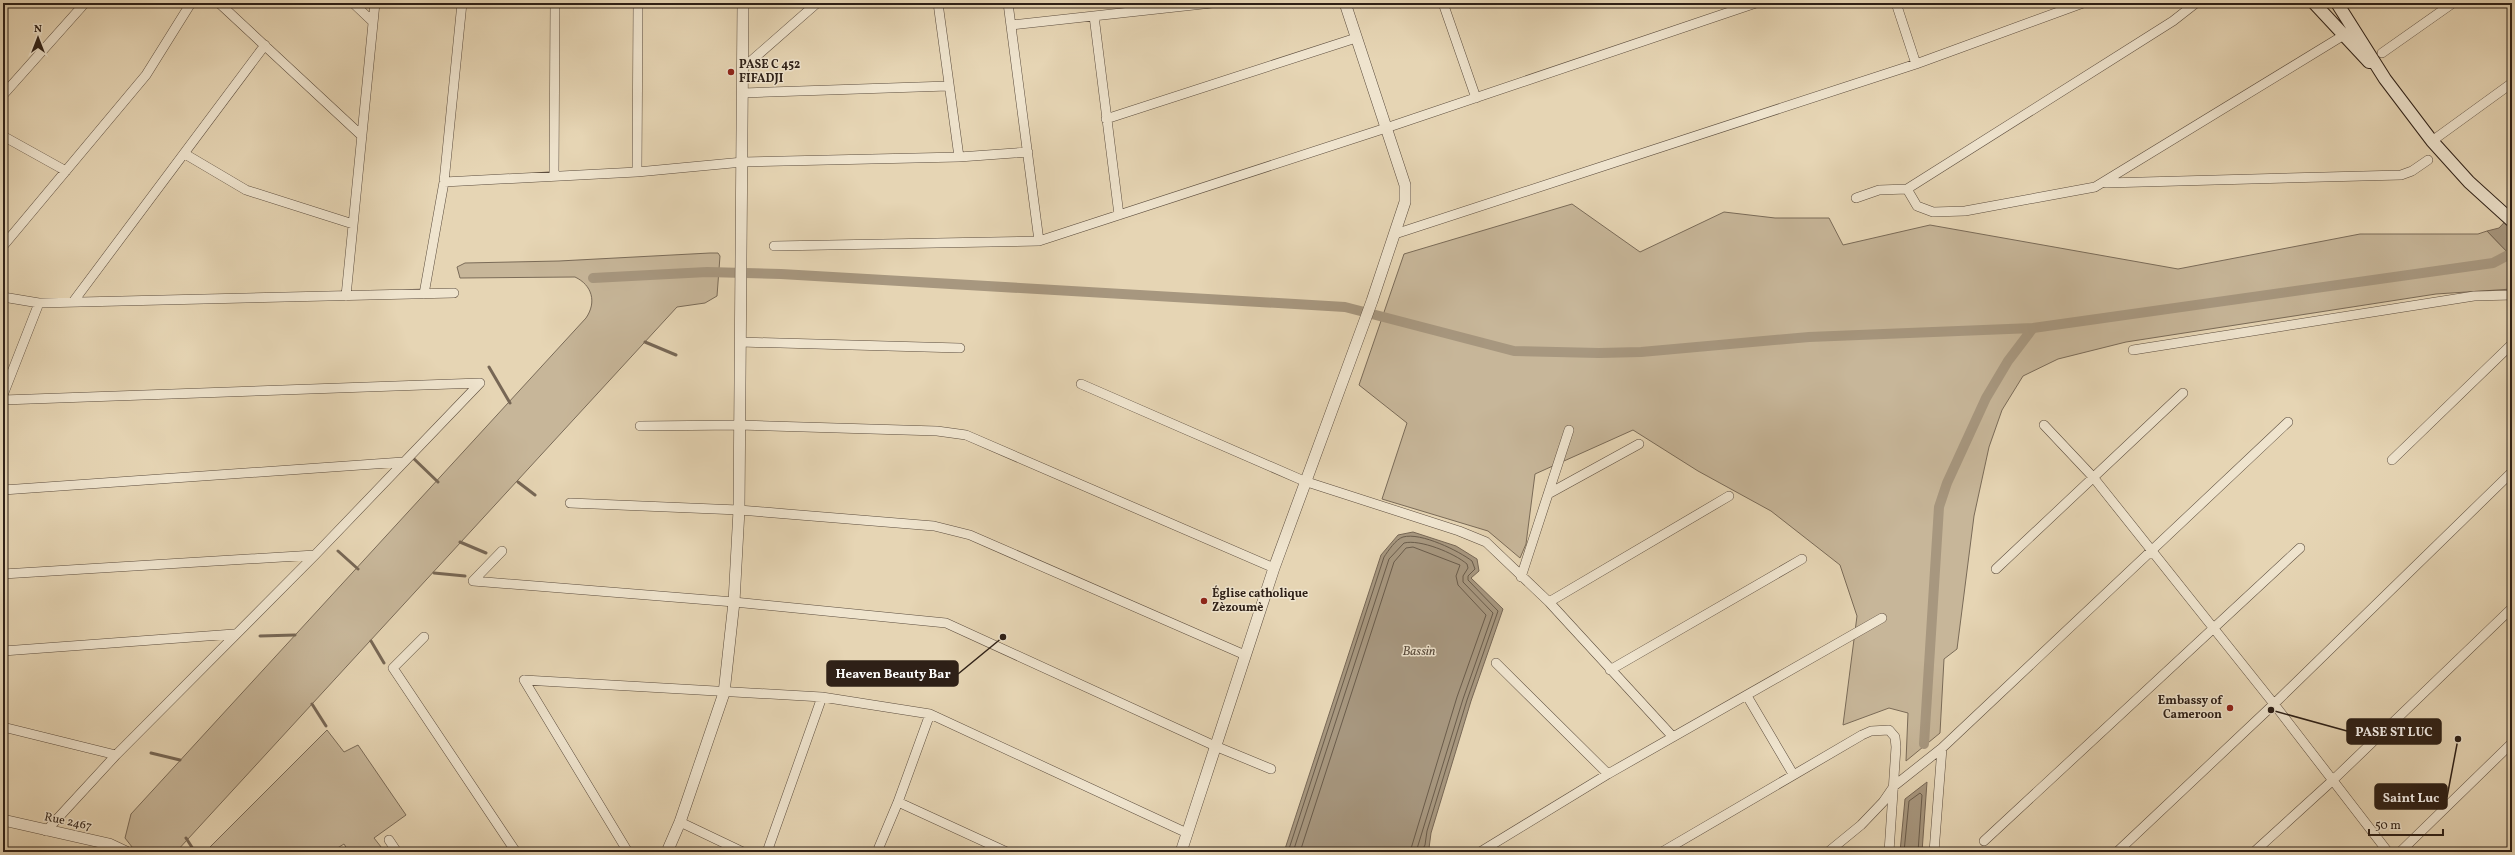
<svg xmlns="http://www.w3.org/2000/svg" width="2515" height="855" viewBox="0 0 2515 855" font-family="Vollkorn,serif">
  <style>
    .green { fill: #c7b699; stroke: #7a6b58 }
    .water { fill: #a7977f; stroke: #776755 }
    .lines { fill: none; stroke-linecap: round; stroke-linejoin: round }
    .shore { stroke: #6a5c4b; stroke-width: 1 }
    .stream { stroke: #776755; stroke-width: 3 }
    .canal { stroke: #a7977f; stroke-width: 10 }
    .minor-casing { stroke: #5c4d3e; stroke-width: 10 }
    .tertiary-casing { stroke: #5c4d3e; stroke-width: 12 }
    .secondary-casing { stroke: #2e2017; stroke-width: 14 }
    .minor { stroke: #efe4ce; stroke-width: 9 }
    .tertiary { stroke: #efe4ce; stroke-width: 11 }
    .secondary { stroke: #efe4ce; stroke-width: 12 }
    .poi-dot { fill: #8f2418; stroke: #efe4ce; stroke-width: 1.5 }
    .labels { text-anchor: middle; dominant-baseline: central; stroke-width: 3; stroke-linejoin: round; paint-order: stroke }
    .poi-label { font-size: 12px; font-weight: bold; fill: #2e2017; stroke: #efe4ce; text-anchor: start }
    .street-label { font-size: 12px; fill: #2e2017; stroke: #efe4ce }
    .water-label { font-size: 13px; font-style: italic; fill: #584a3b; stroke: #efe4ce }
    .leader { fill: none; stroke: #2e2017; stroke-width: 1.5 }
    .callout-dot { fill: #2e2017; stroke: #efe4ce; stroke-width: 1.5 }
    .callout { fill: #2e2017; stroke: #2e2017; stroke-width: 1.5 }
    .callout-label { font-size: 13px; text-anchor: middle; font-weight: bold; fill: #fff }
  </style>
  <rect width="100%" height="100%" fill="#e6d5b4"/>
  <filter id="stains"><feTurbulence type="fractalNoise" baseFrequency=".005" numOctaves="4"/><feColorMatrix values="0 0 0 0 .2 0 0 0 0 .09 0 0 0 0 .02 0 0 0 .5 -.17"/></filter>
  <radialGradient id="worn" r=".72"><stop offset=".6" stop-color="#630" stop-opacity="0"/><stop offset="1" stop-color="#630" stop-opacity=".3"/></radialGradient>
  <path class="green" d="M1572,204L1640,252L1724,212L1775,218H1829L1843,245L1930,225L2178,269L2360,234H2478L2487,231L2512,257V289L2436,294L2126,342L2058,359L2023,376L2002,410L1989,447L1974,516L1957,649L1944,659L1940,733L1906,761L1908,713L1889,708L1843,725L1857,616L1840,565L1771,511L1698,471L1633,430L1535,474L1526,544L1520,558L1488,531L1382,499L1407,423L1359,385L1404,254Z
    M710,253H718L720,256L717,296L705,303L677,307L176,852H136L125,838L131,814L586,318C597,302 592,285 575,277L460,278L457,267L465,263L559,261Z
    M327,730L344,752L358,745L406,815L374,838L385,852H349L344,844L331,852H205Z"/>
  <path class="water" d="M2512,214V257L2487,231L2499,228Z
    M1413,532L1456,546L1477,559L1479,571L1471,578L1503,609L1471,701L1431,833L1429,848L1422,852H1284L1381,555L1398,535Z
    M1927,782L1922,852H1900L1905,799Z"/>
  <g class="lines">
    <path class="shore" d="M1288,852L1384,557C1388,551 1396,539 1403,537C1421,532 1459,551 1472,561L1475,569L1468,576V580L1498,611L1467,700L1427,831L1425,845L1421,852
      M1293,852L1389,559L1404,543C1420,539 1454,553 1467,564L1468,568L1463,576V582L1493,613L1463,699L1416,852
      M1300,852L1394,562L1406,548L1413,547L1460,565L1456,576L1458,585L1486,615L1457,697L1410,852
      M1904,852L1909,801L1920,793L1922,795L1918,852"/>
    <path class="stream" d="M645,342L676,355
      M489,367L510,403
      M411,456L438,482
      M518,482L535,495
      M460,542L486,553
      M338,551L358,569
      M434,573L465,576
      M260,636L295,635
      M371,641L384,663
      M312,704L326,726
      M151,753L180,760
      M186,838L195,852"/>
    <path class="canal" d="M593,278L707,272L781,274L1345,307L1514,351L1599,353L1641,352L1809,337L2033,328L2493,263L2512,253
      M1924,744L1939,507L1947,483L1986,398L2008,361L2033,328"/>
    <defs>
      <path id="minor" d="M219,3L362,136
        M353,3L373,22
        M938,3L959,157
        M1008,3L1039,241
        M1443,3L1476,98
        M1896,3L1916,64
        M1094,16L1119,215
        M1011,25L1212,3
        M2382,53L2453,3
        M743,68L817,3
        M743,93L948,86
        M3,95L85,3
        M1106,119L1356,38
        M3,136L66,171
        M2432,141L2512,83
        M185,154L246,190L353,224
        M637,172L638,3
        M554,176L555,3
        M444,182L637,172L743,162L959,157L1028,152
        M2106,183L2401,175L2412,171L2428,160
        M1907,189L1917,206L1933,212L1965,211L2095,187L2344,35
        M1856,198L1879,190L1907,189L2173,21L2196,3
        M1395,234L1916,64L2083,3
        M3,246L146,75L191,3
        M774,246L1039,241L1386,128L1756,3
        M424,294L444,182L462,3
        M346,296L375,3
        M3,297L39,303L454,293
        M73,302L265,45
        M741,342L960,348
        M2133,350L2474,296L2512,295
        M1081,384L1304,481L1459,531L1486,542L1549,602L1673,737
        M3,395L39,303
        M3,400L480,383
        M2044,425L2093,477L2274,704L2388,852
        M640,426L739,425L937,431L966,435L1274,568
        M2392,460L2512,344
        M3,490L403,462
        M1548,494L1639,444
        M570,503L739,510L934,526L970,535L1245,655
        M1996,569L2183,393
        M3,574L315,555
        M1521,577L1569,430
        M473,581L734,602L946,623L1215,746L1271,769
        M473,581L502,551
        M1549,602L1729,496
        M424,637L393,668L516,852
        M3,651L234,634
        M1496,663L1608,774
        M1610,670L1802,559
        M524,680L822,697L930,714L1187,833
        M524,680L628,852
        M1747,696L1793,774
        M3,727L116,755
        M898,802L1007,852
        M680,822L743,852
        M46,831L116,755L315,555L480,383
        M389,840L397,852
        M1984,841L2300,548
        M767,852L822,697
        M877,852L898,802L930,714
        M1480,852L1608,774L1882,618
        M1662,852L1862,735L1871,731L1889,730L1895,737L1896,747L1889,852
        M1828,852L1861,825L1883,802L1894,786L1942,748L2288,422
        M1934,852L1942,748
        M2117,852L2274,704L2512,472
        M2254,852L2332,781L2512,608
        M2400,852L2512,743"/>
      <path id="tertiary" d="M3,820L109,844L126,852
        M667,852L680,822L724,693L734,602L739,510L743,3
        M1181,852L1274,568L1372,301L1405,202V185L1345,3"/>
      <path id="secondary" d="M2314,3L2369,62
        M2337,3L2385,79L2432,141L2469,182L2512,221"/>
    </defs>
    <use href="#minor" class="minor-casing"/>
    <use href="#tertiary" class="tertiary-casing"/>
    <use href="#secondary" class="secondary-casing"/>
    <use href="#minor" class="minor"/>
    <use href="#tertiary" class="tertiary"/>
    <use href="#secondary" class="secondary"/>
  </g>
  <g class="poi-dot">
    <circle cx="731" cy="72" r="4"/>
    <circle cx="1204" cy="601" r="4"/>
    <circle cx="2230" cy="708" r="4"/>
  </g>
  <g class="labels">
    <g class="poi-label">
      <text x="739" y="65">PASE C 452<tspan x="739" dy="14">FIFADJI</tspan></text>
      <text x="1212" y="594">Église catholique<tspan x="1212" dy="14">Zèzoumè</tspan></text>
      <text x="2222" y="701" text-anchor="end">Embassy of<tspan x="2222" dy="14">Cameroon</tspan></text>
    </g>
    <g class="street-label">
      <text transform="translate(68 822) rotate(12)">Rue 2467</text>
    </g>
    <g class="water-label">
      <text x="1419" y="652">Bassin</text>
    </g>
  </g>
  <path class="leader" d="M1003 637L958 674M2271 710L2347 731M2458 739L2447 797"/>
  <g class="callout-dot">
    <circle cx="1003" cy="637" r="4"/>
    <circle cx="2271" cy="710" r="4"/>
    <circle cx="2458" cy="739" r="4"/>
  </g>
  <g class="callout">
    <rect x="827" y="661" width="131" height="25" rx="4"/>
    <rect x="2347" y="719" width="94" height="25" rx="4"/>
    <rect x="2375" y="784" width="72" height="25" rx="4"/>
  </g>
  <g class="callout-label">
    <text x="893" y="678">Heaven Beauty Bar</text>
    <text x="2394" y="736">PASE ST LUC</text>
    <text x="2411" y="802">Saint Luc</text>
  </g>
  <rect width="2515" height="855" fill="none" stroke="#e6d5b4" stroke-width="16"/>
  <rect x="4" y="4" width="2507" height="847" fill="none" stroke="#2e2017" stroke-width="2"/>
  <rect x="8" y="8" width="2499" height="839" fill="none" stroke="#2e2017"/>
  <g transform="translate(38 38)" stroke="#efe4ce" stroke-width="3" paint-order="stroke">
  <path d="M0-3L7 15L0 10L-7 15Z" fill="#2e2017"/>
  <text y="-6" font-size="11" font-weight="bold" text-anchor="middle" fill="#2e2017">N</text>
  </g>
  <path d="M2369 829v6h74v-6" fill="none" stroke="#2e2017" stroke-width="2"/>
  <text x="2375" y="829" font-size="12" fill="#2e2017" stroke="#efe4ce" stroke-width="3" paint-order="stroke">50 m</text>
  <rect width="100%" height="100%" filter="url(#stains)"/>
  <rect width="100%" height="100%" fill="url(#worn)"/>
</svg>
